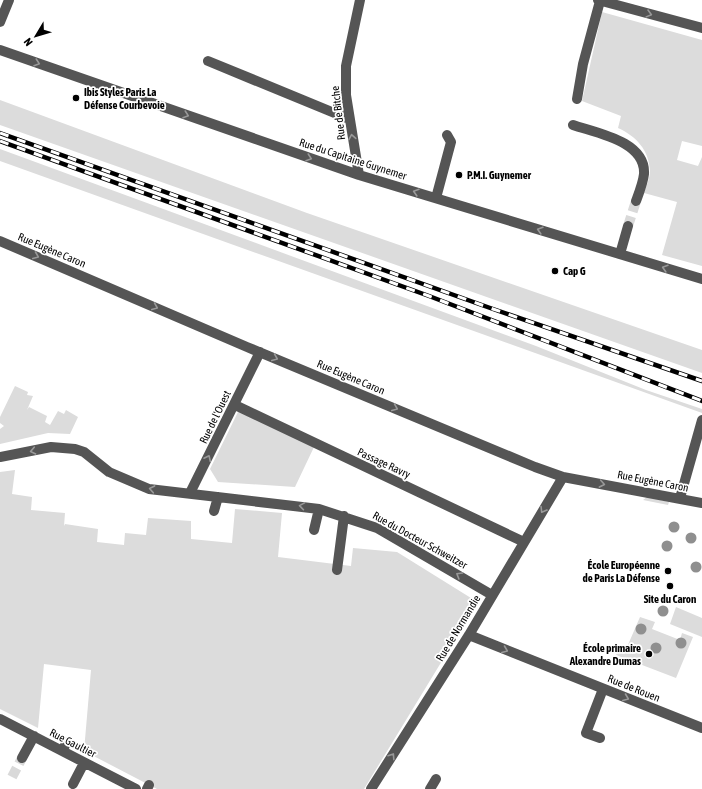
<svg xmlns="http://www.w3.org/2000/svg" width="702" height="789" viewBox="0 0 702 789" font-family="'Asap Condensed',sans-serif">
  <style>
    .green { fill: #dcdcdc }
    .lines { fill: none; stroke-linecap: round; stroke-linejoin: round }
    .minor-tunnel { stroke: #d9d9d9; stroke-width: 10; stroke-dasharray: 10 5; stroke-linecap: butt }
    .minor { stroke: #555; stroke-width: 10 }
    .rail-casing { stroke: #000; stroke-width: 4.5 }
    .rail { stroke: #fff; stroke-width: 3; stroke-dasharray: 9; stroke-linecap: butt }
    .tree { fill: #8f8f8f }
    .oneway { stroke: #999 }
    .poi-dot { fill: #000; stroke: #fff; stroke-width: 1.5 }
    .labels { text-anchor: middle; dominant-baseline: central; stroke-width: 3.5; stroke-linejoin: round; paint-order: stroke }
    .poi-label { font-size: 11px; font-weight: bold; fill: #000; stroke: #fff; text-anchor: start }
    .street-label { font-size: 11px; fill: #000; stroke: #fff }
  </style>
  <rect width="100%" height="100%" fill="#fff"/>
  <path class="green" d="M602,12L702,40V146L682,141L677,160L698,166L702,157V266L662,255L677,202L644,193C646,187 650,178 650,171C649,150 636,136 618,128L621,116L582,101Z
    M0,100L307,213L702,350V373L0,125Z
    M0,149L536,346L646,390L702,409V413L0,161Z
    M15,386L28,392L27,395L33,396L27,410L29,407L47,416L45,422L50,425L58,411L64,414L66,410L78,417L70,434L48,433L0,444V429L4,426L0,423V417Z
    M239,410L314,447L295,487L218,482L210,469Z
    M15,470L12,494L32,497L31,510L65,513L64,526L65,524L98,529L97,542L124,545L125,533L146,535L148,518L191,521V539L232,543L235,509L282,513L278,557L351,566L353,548L397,552L471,598L473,610L364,789H157L84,751L91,670L44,664L38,728L0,709V472Z
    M647,497L669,502L668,505L643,500Z
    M676,607L702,618V637L670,624Z
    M640,617L655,622L652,629L680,640L682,633L693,637L676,678L616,655L618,652L624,654Z"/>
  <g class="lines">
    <path class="minor-tunnel" d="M628,226L636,201
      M12,777L22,758"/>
    <path class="minor" d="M598,0L702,28
      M0,22L9,0
      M0,50L359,175L702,279
      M208,61L349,119
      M577,99L583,64L600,1
      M573,125C596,133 646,141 644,174C643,183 639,193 636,201
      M359,175L346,95V66L360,0
      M436,198L451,142L447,135
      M0,241L247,347L535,467L563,477L702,503
      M620,254L628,226
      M235,405L524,542
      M0,457L51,447L75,449L84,452L109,472L149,489L319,509L377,528L492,595
      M190,493L260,352
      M680,498L702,420
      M214,511L218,497
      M314,530L319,509
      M337,570L344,516
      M469,635L702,728
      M0,719L136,789
      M600,738L586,733L603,689
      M62,751L67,742
      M22,758L34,736
      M73,784L84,763
      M147,789L149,785
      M371,789L469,635L563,477
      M430,789L436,779"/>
    <defs>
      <path id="rail" d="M0,133L493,309L702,381
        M0,141L429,296L702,401"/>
    </defs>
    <use href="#rail" class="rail-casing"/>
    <use href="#rail" class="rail"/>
  </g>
  <g class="tree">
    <circle cx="674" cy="527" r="5.5"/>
    <circle cx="691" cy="538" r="5.5"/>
    <circle cx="667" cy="546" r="5.5"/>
    <circle cx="696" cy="567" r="5.5"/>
    <circle cx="663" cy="611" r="5.5"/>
    <circle cx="641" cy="629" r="5.5"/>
    <circle cx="681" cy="643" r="5.5"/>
    <circle cx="656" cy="648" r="5.5"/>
  </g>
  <defs><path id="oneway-chevron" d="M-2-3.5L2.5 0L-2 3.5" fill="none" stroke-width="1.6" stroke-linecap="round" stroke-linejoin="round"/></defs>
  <g class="oneway">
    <use href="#oneway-chevron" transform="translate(649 14) rotate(15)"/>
    <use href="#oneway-chevron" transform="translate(37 63) rotate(19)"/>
    <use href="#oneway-chevron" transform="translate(186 115) rotate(19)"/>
    <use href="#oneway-chevron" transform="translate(352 137) rotate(-100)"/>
    <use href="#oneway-chevron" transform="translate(309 158) rotate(19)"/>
    <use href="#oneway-chevron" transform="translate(416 192) rotate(-163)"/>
    <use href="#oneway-chevron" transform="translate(540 230) rotate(-163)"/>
    <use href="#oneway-chevron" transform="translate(36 256) rotate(23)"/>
    <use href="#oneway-chevron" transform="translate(665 268) rotate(-163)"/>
    <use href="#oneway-chevron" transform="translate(155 307) rotate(23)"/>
    <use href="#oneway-chevron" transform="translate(275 358) rotate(23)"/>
    <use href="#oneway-chevron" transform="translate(395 408) rotate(23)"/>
    <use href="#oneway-chevron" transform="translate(33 451) rotate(168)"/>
    <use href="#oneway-chevron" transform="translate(208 458) rotate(-64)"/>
    <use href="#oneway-chevron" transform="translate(602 484) rotate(11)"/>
    <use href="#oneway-chevron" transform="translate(152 489) rotate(-169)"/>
    <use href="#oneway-chevron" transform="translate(302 506) rotate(-171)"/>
    <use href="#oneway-chevron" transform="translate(543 510) rotate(121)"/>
    <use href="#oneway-chevron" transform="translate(459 575) rotate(-149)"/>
    <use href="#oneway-chevron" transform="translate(505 650) rotate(22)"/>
    <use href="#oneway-chevron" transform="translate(626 698) rotate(22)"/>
    <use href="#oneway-chevron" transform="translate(392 756) rotate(-57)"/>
  </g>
  <g class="poi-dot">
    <circle cx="76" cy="98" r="4"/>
    <circle cx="459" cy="175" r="4"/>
    <circle cx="555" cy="271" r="4"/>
    <circle cx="668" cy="571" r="4"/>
    <circle cx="670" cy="586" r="4"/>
    <circle cx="649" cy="654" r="4"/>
  </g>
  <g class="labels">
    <g class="poi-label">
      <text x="84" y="92">Ibis Styles Paris La<tspan x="84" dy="13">Défense Courbevoie</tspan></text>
      <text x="467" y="175">P.M.I. Guynemer</text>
      <text x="563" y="271">Cap G</text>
      <text x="660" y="565" text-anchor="end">École Européenne<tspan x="660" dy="13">de Paris La Défense</tspan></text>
      <text x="670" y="599" text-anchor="middle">Site du Caron</text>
      <text x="641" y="648" text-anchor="end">École primaire<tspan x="641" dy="13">Alexandre Dumas</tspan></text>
    </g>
    <g class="street-label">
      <text transform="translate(338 113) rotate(-97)">Rue de Bitche</text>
      <text transform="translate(353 159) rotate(18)">Rue du Capitaine Guynemer</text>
      <text transform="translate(52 250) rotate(23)">Rue Eugène Caron</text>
      <text transform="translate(351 377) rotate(23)">Rue Eugène Caron</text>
      <text transform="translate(215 417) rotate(-64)">Rue de l'Ouest</text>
      <text transform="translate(384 463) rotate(25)">Passage Ravry</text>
      <text transform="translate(653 481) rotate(11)">Rue Eugène Caron</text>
      <text transform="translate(420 540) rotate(29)">Rue du Docteur Schweitzer</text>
      <text transform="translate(458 628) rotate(-59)">Rue de Normandie</text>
      <text transform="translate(634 688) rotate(22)">Rue de Rouen</text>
      <text transform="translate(73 743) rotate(27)">Rue Gaultier</text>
    </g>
  </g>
  <g transform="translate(36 36) rotate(232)" stroke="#ffffff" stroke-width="3" paint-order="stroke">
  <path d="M0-3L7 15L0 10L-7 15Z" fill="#000000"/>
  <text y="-6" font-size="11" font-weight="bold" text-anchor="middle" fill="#000000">N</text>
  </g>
</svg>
